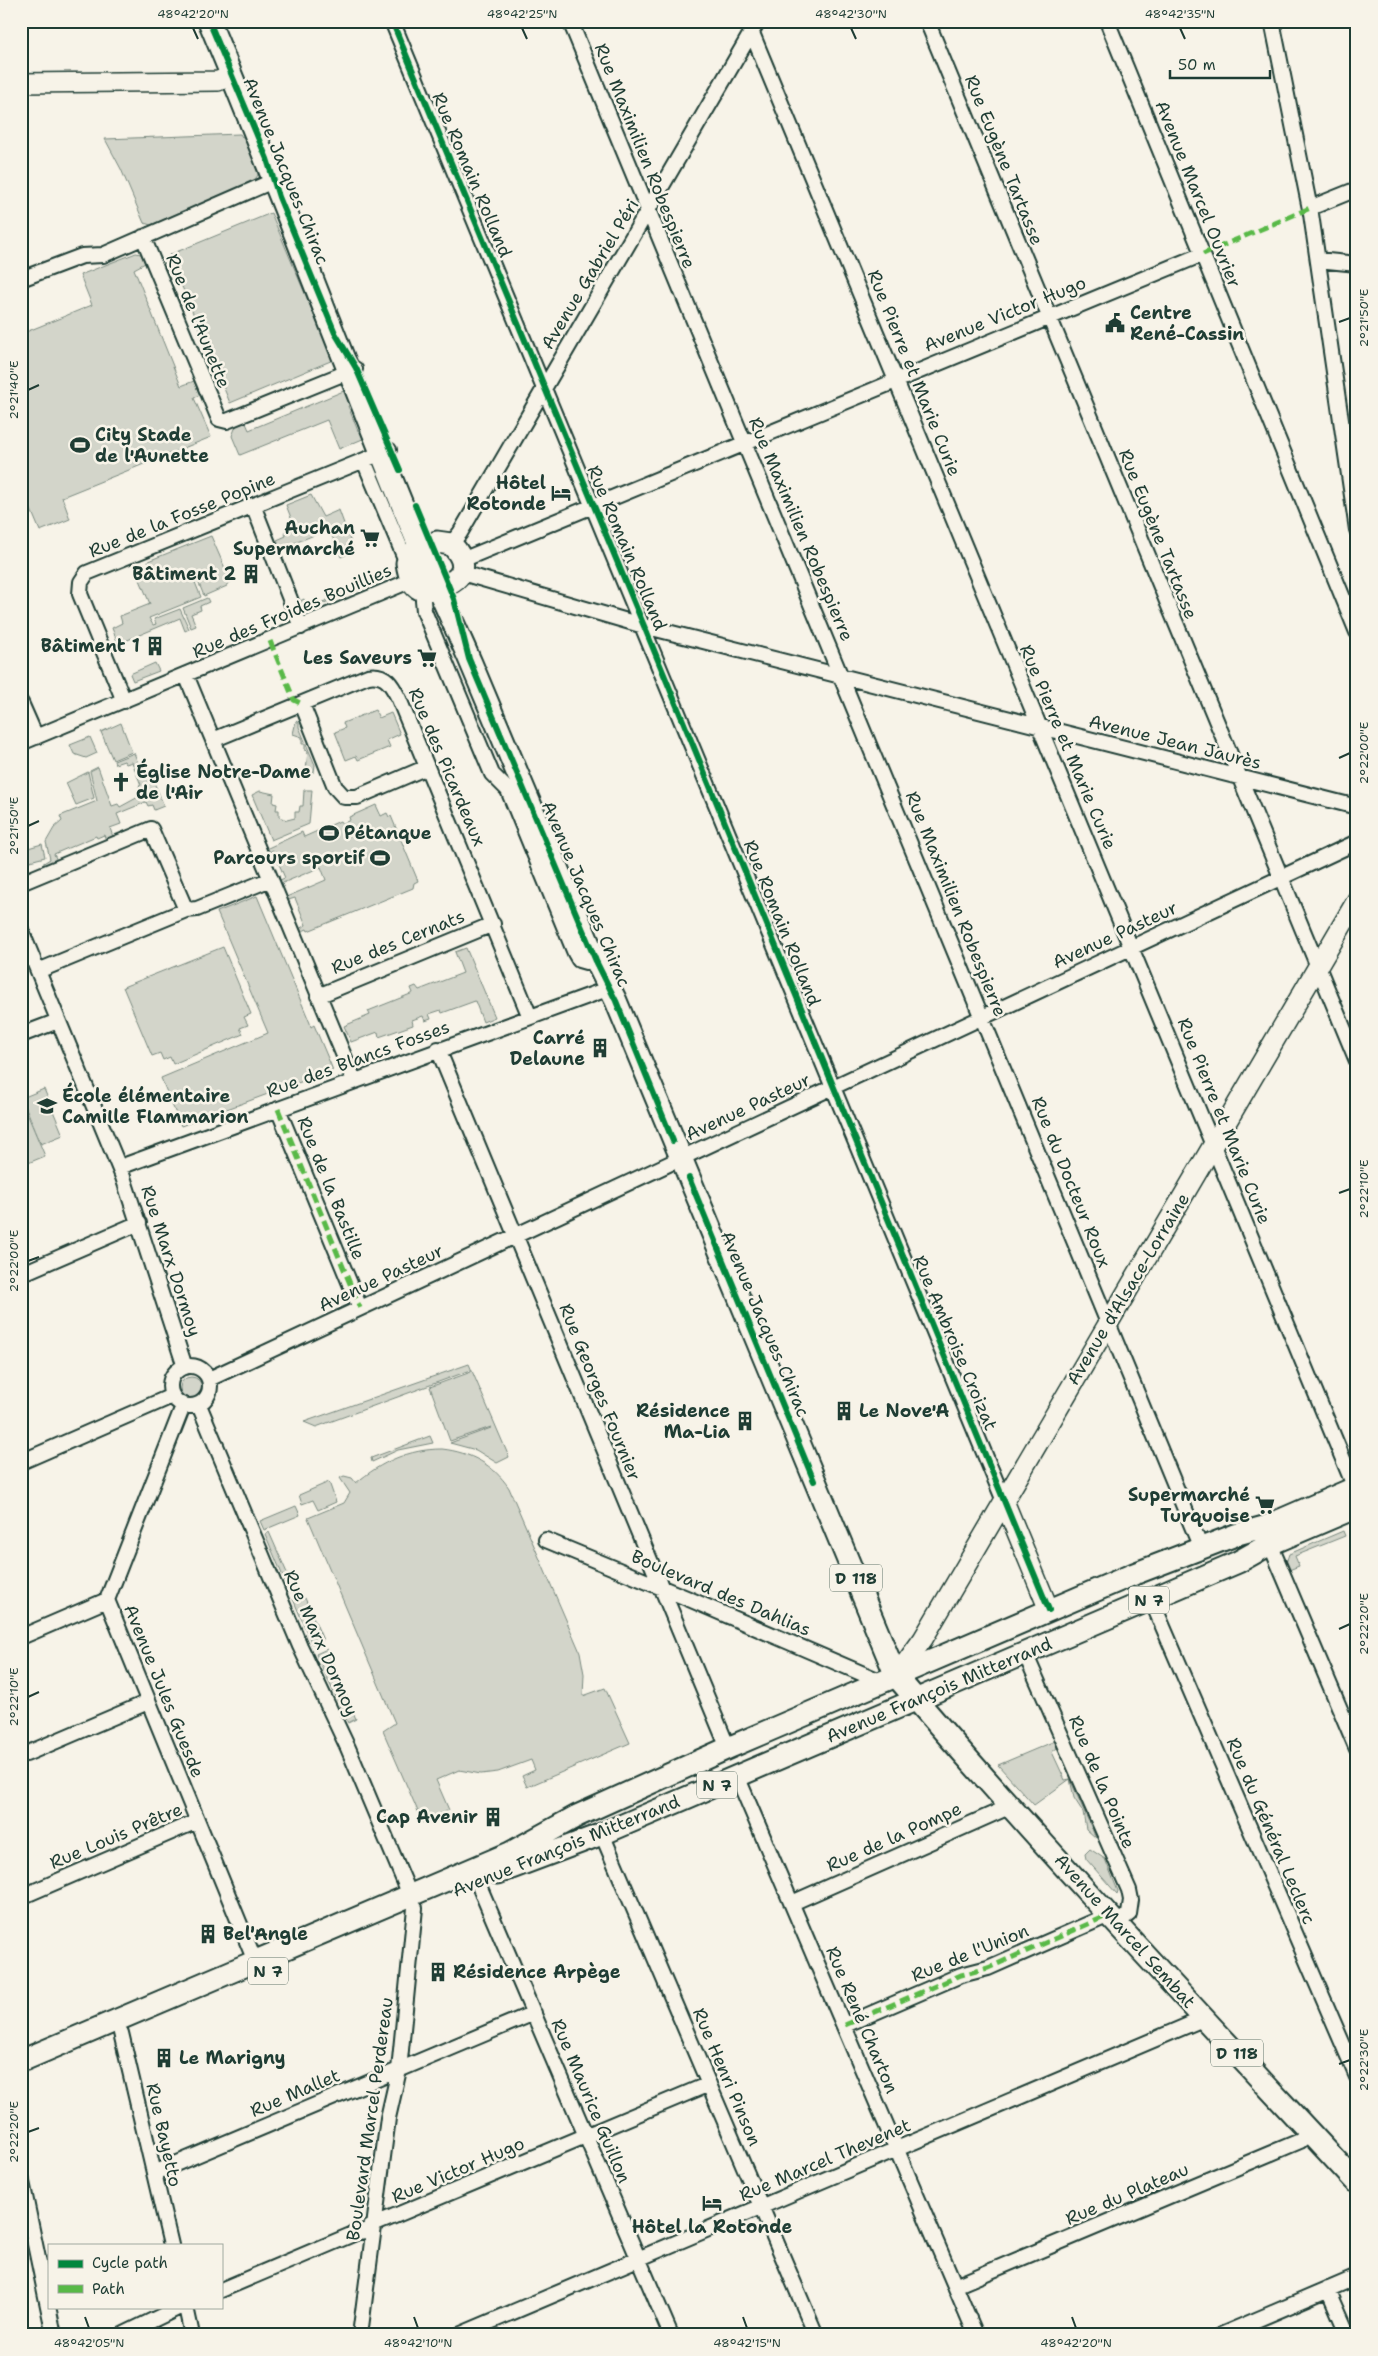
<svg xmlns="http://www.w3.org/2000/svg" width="1378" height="2356" viewBox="0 0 1378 2356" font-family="'Shantell Sans',sans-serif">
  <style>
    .green { fill: #d3d5ca; stroke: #79897f }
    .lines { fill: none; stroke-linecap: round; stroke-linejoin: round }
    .street-casing { stroke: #1f3d34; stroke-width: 18 }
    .secondary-casing { stroke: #1f3d34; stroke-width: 22 }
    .primary-casing { stroke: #1f3d34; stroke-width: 25 }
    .street { stroke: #f7f3e8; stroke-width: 14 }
    .secondary { stroke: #f7f3e8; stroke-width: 19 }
    .primary { stroke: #f7f3e8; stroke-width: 21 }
    .quiet { stroke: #58b947; stroke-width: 5; stroke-dasharray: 10 5; stroke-linecap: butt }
    .cycleway-casing { stroke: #f7f3e8; stroke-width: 9 }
    .cycleway { stroke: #00873e; stroke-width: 6 }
    .ticks { fill: none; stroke: #1f3d34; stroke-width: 2 }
    .labels { text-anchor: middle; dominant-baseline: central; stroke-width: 5; stroke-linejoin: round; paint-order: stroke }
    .shield { fill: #f7f3e8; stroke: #60746a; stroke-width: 1 }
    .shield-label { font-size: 16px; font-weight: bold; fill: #1f3d34 }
    .street-label { font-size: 18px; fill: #1f3d34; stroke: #f7f3e8 }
    .poi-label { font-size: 18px; font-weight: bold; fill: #1f3d34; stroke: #f7f3e8; text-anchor: end }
    .neatline { fill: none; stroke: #1f3d34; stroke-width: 2 }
    .ticks-label { font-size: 12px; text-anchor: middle; fill: #1f3d34 }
  </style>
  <rect width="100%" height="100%" fill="#f7f3e8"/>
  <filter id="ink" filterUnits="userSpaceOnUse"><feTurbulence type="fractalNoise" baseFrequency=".02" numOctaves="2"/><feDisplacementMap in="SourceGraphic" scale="10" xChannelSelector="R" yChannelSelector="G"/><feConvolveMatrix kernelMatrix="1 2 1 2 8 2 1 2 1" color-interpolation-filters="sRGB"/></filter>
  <g filter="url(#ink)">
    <path class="green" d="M240,134L242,137L244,136L258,170V175L254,181L151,225L144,223L121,169L105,139Z
      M271,213L333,360L230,403L169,255Z
      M136,253L141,254L145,263L134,269L181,386L194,381L200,395L194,398L211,437L62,497L70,519L40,531L21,486V334L92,305L80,275Z
      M346,390L352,405L348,406L358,431L362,430L365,438L339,449L327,420L240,455L232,436L236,426L245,421L249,430Z
      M311,495L323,517L339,510L354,551L341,557L329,529L280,549L277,540L286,536L284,532L295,528L286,505Z
      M211,536L231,582L227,584V586L204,596L196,576L194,577L191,572L186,574L188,580H194L201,597L149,618L153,625L156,624L154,619L180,609L189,629L185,631L180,618L118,644L112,628L122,623L120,616L150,604L136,570L150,565L148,561Z
      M371,582L372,584L304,611L300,601L304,599L308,608Z
      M207,598L209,602L200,606L201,610L191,614L196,626L191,628L183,608Z
      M155,663L159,671L133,681L130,674Z
      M375,710L379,718L391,713L400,734L387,740L390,747L358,760L356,756L346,760L335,732L345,728L343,723Z
      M296,721L299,723V727L315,765L314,772L306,771L308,751L305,750V744H302V737L293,734Z
      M121,723L132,752L113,760L101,732Z
      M90,737L97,753L86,758L74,754L70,745Z
      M134,753L138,763L145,761L164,806L154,810L152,805L148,806L146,802L117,814L121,824L110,828L113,837L107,843L104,835L97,838L96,836L54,854L58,863L45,868L42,864L50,859L46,842L54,828L62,821L60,816L97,801L90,771L98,767L112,806L118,804L120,807L142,795L139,786L141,785L132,762L126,764L124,761L115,764L114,761Z
      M88,772L94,798L76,805L66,783Z
      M304,790H312L309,824L271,840L252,795L260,791L274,794L273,803L277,804L276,810H279V817L287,820L295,818V812H299L300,806H303Z
      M376,805L381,816L387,813L389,817L391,816L418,881L414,883L413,888L308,931L307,929L298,933L297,930L306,925L295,898L285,901L284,898L326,880L321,867L278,885L277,881L285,878L273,850L269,852L268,848L302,832L304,837L340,821L342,824L350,820L349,817Z
      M42,844L45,857L22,863L21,850Z
      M257,896L310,1023L311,1027L314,1025L333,1070L181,1126L161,1078L268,1033L217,912Z
      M223,947L251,1014L244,1017L248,1025L240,1028L243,1034L173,1064L170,1057L163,1060L160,1053L152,1056L123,987Z
      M466,948L495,1017L483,1022L475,1001L442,1013L441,1010L429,1014L431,1019L425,1021L423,1016L412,1020L413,1025L379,1037L378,1032L351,1042L344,1026L370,1015L368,1011L413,993L411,988L416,986L419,990L463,973L455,952Z
      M44,1089L63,1135L41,1144L22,1098Z
      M21,1099L45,1156L21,1166Z
      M469,1364L509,1457L497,1463L476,1450L450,1443L491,1428V1427L450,1441L430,1387L471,1372V1370L316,1427L304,1422Z
      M180 1388a11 11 0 1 1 22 0a11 11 0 1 1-22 0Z
      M430,1436L433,1443L398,1450L372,1462L371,1458Z
      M442,1449C470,1452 494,1465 509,1488L580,1652L584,1674L583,1696L605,1688L630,1743L527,1787L522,1776L535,1770L531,1760L498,1772L481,1774L459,1770L436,1780L449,1810L423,1823L383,1731L395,1723L308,1518L344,1503L350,1493L340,1478L344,1476L352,1478L356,1483C381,1462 409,1449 442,1449Z
      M329,1482L336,1502L318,1510L313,1500L302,1504L299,1495Z
      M296,1506L300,1515L264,1530L260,1521Z
      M1343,1531L1345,1536L1295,1556L1299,1566L1289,1570L1286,1563L1289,1554Z
      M269,1532L295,1591L290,1593L265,1534Z
      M297,1598L299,1601L305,1598L323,1640L312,1644L293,1599Z
      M327,1649L356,1719L348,1723L316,1654Z
      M1055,1741L1057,1748L1052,1752L1065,1780L1070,1779L1096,1838L1086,1829L1083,1812L1074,1798L1070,1779L1034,1805L998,1765Z
      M1090,1849L1105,1859L1118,1891L1117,1894L1086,1859L1085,1854Z"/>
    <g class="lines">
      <defs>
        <path id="street" d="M392,21L1004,1501
          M570,21L1201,1548
          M747,21L1355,1488
          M927,21L1357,1061
          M1107,21L1357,632
          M1272,21L1311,214L1357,530
          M1310,208L1357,189
          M143,237L219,419L227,421L355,369
          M1318,260L1357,264
          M21,279L82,256L103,255L275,180
          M364,461L407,563
          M253,505L301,627
          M451,544L460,533L758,21
          M462,560L1203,254
          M462,573L644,626L1357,807
          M422,590L424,611L492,774L508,790L575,953L579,960L586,962L596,961
          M186,675L354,1080
          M124,701L80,594L81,582L87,573L389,450
          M21,703L36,737
          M302,704L335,787L344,797H357L427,767
          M213,740L368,676C386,673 392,685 399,699L530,1017
          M21,743L412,580
          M21,883L151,829L186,910
          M21,930L123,1177L185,1367
          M38,971L186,910L197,909L271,879
          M318,996L493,924
          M21,1035L58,1021
          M438,1049L728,1748
          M278,1109L360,1308
          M120,1167L610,988
          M21,1274L139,1223
          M170 1386a20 20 0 1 1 40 0a20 20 0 1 1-40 0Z
          M209,1379L1357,842
          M199,1405L300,1646L348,1748L410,1895
          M183,1406L107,1600L255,1961
          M21,1462L172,1396
          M546,1540L689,1599L882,1682
          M1270,1544L1357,1749
          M1151,1599L1357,2077
          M21,1637L107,1600
          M1025,1653L1129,1890L1131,1900L1129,1914L1117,1923
          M26,1754L148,1702
          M737,1776L976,2335
          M602,1834L816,2335
          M477,1881L671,2335
          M21,1897L197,1821
          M792,1903L1011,1806
          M845,2025L961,1975L988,1968L1109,1915
          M121,2033L171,2245
          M154,2173L534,2013
          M21,2177L54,2335
          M955,2286L1300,2141L1310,2132
          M1328,2289L1348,2335
          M221,2290L358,2232L366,2231L373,2225L709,2084
          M186,2307L192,2335
          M122,2335L180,2307
          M360,2335L388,2118L399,2070L415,1908
          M459,2335L1205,2018
          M1221,2335L1357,2277"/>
        <path id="secondary" d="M21,83L218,81L232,76
          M1004,1501L1049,1610
          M896,1676L923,1639L1357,900"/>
        <path id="primary" d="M209,21C280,190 343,362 413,531C431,575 452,619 471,663C513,761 553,860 595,958C601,973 609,986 616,1001L896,1676C1045,1850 1202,2016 1357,2183
          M437,542L451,544C468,562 467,576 444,586C419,595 411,589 407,563L412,553Z
          M498,1873L602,1834L1238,1562L1270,1544L1357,1507
          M21,2061L510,1853L577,1816L728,1748L1134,1574L1238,1534L1267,1526L1357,1487"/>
      </defs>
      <use href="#street" class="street-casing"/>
      <use href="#secondary" class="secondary-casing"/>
      <use href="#primary" class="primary-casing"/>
      <use href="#street" class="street"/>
      <use href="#secondary" class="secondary"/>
      <use href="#primary" class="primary"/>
      <path class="quiet" d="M1203,254L1310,208
        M270,641L294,700L302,704
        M278,1109L360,1308
        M845,2025L961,1975L988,1968L1109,1915"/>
      <defs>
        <path id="cycleway" d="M209,21L267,159L279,197L335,333L356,368L400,470
          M392,21L644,626L1049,1610
          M415,505L454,599L469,659L596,961L616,1001L673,1141
          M689,1178L814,1481"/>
      </defs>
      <use href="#cycleway" class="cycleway-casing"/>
      <use href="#cycleway" class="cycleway"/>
    </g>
  </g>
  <path class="ticks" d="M193,28L198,39M522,28L527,39M851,28L856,39M1180,28L1185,39M1339,322L1350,318M28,390L39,385M1339,758L1350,753M28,826L39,821M1339,1193L1350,1189M28,1261L39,1257M1339,1629L1350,1624M28,1697L39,1692M1339,2064L1350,2060M28,2132L39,2128M85,2317L89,2328M414,2317L418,2328M743,2317L747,2328M1072,2317L1076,2328"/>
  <defs>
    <symbol id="civic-bare" viewBox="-9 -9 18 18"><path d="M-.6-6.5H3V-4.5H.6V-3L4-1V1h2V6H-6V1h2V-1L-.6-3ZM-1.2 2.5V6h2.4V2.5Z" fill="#1f3d34" stroke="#f7f3e8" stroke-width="2.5" paint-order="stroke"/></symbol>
    <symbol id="stadium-bare" viewBox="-9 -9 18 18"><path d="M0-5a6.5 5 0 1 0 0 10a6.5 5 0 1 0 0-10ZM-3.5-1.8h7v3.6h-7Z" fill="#1f3d34" stroke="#f7f3e8" stroke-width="2.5" paint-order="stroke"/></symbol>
    <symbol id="hotel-bare" viewBox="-9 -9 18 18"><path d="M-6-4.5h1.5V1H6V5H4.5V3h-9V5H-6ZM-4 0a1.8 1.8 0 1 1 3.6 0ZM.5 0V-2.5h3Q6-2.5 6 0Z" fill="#1f3d34" stroke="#f7f3e8" stroke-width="2.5" paint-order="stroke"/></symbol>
    <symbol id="supermarket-bare" viewBox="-9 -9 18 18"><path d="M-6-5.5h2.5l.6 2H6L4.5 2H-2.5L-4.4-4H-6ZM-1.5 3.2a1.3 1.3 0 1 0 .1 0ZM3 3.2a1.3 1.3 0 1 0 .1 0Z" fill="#1f3d34" stroke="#f7f3e8" stroke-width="2.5" paint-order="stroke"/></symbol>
    <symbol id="building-bare" viewBox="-9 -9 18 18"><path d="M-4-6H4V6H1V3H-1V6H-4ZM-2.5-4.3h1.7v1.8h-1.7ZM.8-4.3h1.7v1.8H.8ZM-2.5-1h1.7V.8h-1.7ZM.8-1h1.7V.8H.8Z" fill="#1f3d34" stroke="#f7f3e8" stroke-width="2.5" paint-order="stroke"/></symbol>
    <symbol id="church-bare" viewBox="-9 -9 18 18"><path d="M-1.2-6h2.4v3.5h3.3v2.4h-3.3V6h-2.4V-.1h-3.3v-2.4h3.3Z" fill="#1f3d34" stroke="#f7f3e8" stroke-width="2.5" paint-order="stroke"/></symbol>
    <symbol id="school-bare" viewBox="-9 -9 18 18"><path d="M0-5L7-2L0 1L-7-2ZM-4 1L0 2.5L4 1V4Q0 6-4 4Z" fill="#1f3d34" stroke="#f7f3e8" stroke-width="2.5" paint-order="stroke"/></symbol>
  </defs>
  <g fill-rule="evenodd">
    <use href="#civic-bare" x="1101" y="309" width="28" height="28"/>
    <use href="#stadium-bare" x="66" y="431" width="28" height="28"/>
    <use href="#hotel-bare" x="547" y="479" width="28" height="28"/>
    <use href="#supermarket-bare" x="356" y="524" width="28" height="28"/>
    <use href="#building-bare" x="237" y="560" width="28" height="28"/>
    <use href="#building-bare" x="141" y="632" width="28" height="28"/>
    <use href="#supermarket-bare" x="413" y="644" width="28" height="28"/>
    <use href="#church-bare" x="107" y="768" width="28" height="28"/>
    <use href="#stadium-bare" x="315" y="819" width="28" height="28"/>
    <use href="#stadium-bare" x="366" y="844" width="28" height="28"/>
    <use href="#building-bare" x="586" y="1034" width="28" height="28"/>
    <use href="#school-bare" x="33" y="1092" width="28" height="28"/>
    <use href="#building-bare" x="830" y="1397" width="28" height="28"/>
    <use href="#building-bare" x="731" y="1407" width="28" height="28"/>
    <use href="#supermarket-bare" x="1251" y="1491" width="28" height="28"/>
    <use href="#building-bare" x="479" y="1803" width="28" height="28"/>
    <use href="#building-bare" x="194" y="1920" width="28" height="28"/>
    <use href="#building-bare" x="424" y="1958" width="28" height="28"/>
    <use href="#building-bare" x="150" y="2044" width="28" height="28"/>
    <use href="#hotel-bare" x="698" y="2189" width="28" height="28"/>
  </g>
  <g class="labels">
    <g class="shield">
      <rect x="830" y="1564.5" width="52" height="27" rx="4"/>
      <rect x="1129" y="1586.5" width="40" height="27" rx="4"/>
      <rect x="697" y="1771.5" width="40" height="27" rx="4"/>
      <rect x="248" y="1957.5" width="40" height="27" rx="4"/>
      <rect x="1211" y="2039.5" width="52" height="27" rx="4"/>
    </g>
    <g class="shield-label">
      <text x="856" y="1578">D 118</text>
      <text x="1149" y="1600">N 7</text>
      <text x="717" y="1785">N 7</text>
      <text x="268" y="1971">N 7</text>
      <text x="1237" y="2053">D 118</text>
    </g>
    <g class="street-label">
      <text transform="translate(645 156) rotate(68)">Rue Maximilien Robespierre</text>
      <text transform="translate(1004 160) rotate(68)">Rue Eugène Tartasse</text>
      <text transform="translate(286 171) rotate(68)">Avenue Jacques Chirac</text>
      <text transform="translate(472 175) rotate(67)">Rue Romain Rolland</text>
      <text transform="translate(1198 194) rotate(68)">Avenue Marcel Ouvrier</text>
      <text transform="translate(590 274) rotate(-59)">Avenue Gabriel Péri</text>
      <text transform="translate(1005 314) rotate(-22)">Avenue Victor Hugo</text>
      <text transform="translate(198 321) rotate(68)">Rue de l'Aunette</text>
      <text transform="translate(914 373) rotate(68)">Rue Pierre et Marie Curie</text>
      <text transform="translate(182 515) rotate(-22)">Rue de la Fosse Popine</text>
      <text transform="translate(801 529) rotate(67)">Rue Maximilien Robespierre</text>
      <text transform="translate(1158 534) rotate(68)">Rue Eugène Tartasse</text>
      <text transform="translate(627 548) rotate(67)">Rue Romain Rolland</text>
      <text transform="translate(292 611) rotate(-23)">Rue des Froides Bouillies</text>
      <text transform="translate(1175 742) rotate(14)">Avenue Jean Jaurès</text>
      <text transform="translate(1068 747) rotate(67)">Rue Pierre et Marie Curie</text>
      <text transform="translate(447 767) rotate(67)">Rue des Picardeaux</text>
      <text transform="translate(586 894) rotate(67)">Avenue Jacques Chirac</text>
      <text transform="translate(956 904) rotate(68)">Rue Maximilien Robespierre</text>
      <text transform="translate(782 923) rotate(68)">Rue Romain Rolland</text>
      <text transform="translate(1115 935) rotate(-25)">Avenue Pasteur</text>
      <text transform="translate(398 942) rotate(-22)">Rue des Cernats</text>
      <text transform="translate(358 1059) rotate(-20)">Rue des Blancs Fosses</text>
      <text transform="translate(748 1107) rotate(-25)">Avenue Pasteur</text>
      <text transform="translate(1224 1121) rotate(68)">Rue Pierre et Marie Curie</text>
      <text transform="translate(1071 1182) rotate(68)">Rue du Docteur Roux</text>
      <text transform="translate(331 1188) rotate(68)">Rue de la Bastille</text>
      <text transform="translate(171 1261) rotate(72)">Rue Marx Dormoy</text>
      <text transform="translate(381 1278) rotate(-25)">Avenue Pasteur</text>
      <text transform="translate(1128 1289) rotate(-59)">Avenue d'Alsace-Lorraine</text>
      <text transform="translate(765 1324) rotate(67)">Avenue Jacques Chirac</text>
      <text transform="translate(955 1343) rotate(67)">Rue Ambroise Croizat</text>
      <text transform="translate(600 1392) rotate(68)">Rue Georges Fournier</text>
      <text transform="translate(721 1593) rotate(23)">Boulevard des Dahlias</text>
      <text transform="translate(321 1643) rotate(66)">Rue Marx Dormoy</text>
      <text transform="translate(939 1690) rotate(-23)">Avenue François Mitterrand</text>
      <text transform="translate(164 1691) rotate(68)">Avenue Jules Guesde</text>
      <text transform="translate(1102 1782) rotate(67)">Rue de la Pointe</text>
      <text transform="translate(1271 1831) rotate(67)">Rue du Général Leclerc</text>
      <text transform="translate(116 1836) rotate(-23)">Rue Louis Prêtre</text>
      <text transform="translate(894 1837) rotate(-24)">Rue de la Pompe</text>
      <text transform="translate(566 1846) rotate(-22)">Avenue François Mitterrand</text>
      <text transform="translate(1125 1931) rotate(48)">Avenue Marcel Sembat</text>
      <text transform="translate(970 1953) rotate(-22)">Rue de l'Union</text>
      <text transform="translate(862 2020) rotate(67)">Rue René Charton</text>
      <text transform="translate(727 2077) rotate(67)">Rue Henri Pinson</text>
      <text transform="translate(295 2093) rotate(-23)">Rue Mallet</text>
      <text transform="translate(591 2101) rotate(67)">Rue Maurice Guillon</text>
      <text transform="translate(370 2119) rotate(-82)">Boulevard Marcel Perdereau</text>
      <text transform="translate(164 2135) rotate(77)">Rue Bayetto</text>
      <text transform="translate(825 2160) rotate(-23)">Rue Marcel Thevenet</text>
      <text transform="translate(458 2170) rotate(-23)">Rue Victor Hugo</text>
      <text transform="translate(1127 2194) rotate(-23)">Rue du Plateau</text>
    </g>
    <g class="poi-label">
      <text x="1130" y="313" text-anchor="start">Centre<tspan x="1130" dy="21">René-Cassin</tspan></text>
      <text x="95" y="435" text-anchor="start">City Stade<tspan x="95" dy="21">de l'Aunette</tspan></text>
      <text x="546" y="483">Hôtel<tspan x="546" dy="21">Rotonde</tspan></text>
      <text x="355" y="528">Auchan<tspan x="355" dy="21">Supermarché</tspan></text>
      <text x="236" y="574">Bâtiment 2</text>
      <text x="140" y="646">Bâtiment 1</text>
      <text x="412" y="658">Les Saveurs</text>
      <text x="136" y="772" text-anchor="start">Église Notre-Dame<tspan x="136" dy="21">de l'Air</tspan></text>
      <text x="344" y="833" text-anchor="start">Pétanque</text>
      <text x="365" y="858">Parcours sportif</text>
      <text x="585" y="1038">Carré<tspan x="585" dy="21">Delaune</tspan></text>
      <text x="62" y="1096" text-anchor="start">École élémentaire<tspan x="62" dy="21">Camille Flammarion</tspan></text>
      <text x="730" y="1411">Résidence<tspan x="730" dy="21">Ma-Lia</tspan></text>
      <text x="859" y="1411" text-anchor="start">Le Nove'A</text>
      <text x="1250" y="1495">Supermarché<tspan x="1250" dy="21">Turquoise</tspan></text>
      <text x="478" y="1817">Cap Avenir</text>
      <text x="223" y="1934" text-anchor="start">Bel'Angle</text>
      <text x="453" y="1972" text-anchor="start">Résidence Arpège</text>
      <text x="179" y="2058" text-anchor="start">Le Marigny</text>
      <text x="712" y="2227" text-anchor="middle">Hôtel la Rotonde</text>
    </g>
  </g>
  <rect width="1378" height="2356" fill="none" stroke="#f7f3e8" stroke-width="55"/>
  <rect x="48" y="2244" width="175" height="65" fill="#f7f3e8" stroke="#a1aaa0"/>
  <rect x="58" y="2260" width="25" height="8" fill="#00873e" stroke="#a1aaa0"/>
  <text x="92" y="2268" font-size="15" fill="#1f3d34">Cycle path</text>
  <rect x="58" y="2285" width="25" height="8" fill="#58b947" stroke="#a1aaa0"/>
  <text x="92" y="2294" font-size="15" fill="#1f3d34">Path</text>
  <path d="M1170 70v8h100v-8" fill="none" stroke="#1f3d34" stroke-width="2.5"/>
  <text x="1178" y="70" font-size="15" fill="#1f3d34" stroke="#f7f3e8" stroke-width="4" paint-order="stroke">50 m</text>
  <rect x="28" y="28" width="1322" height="2300" class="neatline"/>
  <g class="ticks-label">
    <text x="193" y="18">48°42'20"N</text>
    <text x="522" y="18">48°42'25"N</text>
    <text x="851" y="18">48°42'30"N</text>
    <text x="1180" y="18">48°42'35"N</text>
    <text transform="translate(1364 318) rotate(-90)" y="4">2°21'50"E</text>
    <text transform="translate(14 390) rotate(-90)" y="4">2°21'40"E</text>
    <text transform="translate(1364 753) rotate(-90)" y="4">2°22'00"E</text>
    <text transform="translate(14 826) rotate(-90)" y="4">2°21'50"E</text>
    <text transform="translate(1364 1189) rotate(-90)" y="4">2°22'10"E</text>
    <text transform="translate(14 1261) rotate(-90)" y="4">2°22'00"E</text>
    <text transform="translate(1364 1624) rotate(-90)" y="4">2°22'20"E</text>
    <text transform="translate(14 1697) rotate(-90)" y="4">2°22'10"E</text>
    <text transform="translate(1364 2060) rotate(-90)" y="4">2°22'30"E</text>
    <text transform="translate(14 2132) rotate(-90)" y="4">2°22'20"E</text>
    <text x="89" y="2347">48°42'05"N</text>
    <text x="418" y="2347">48°42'10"N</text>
    <text x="747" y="2347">48°42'15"N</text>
    <text x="1076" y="2347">48°42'20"N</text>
  </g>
</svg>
